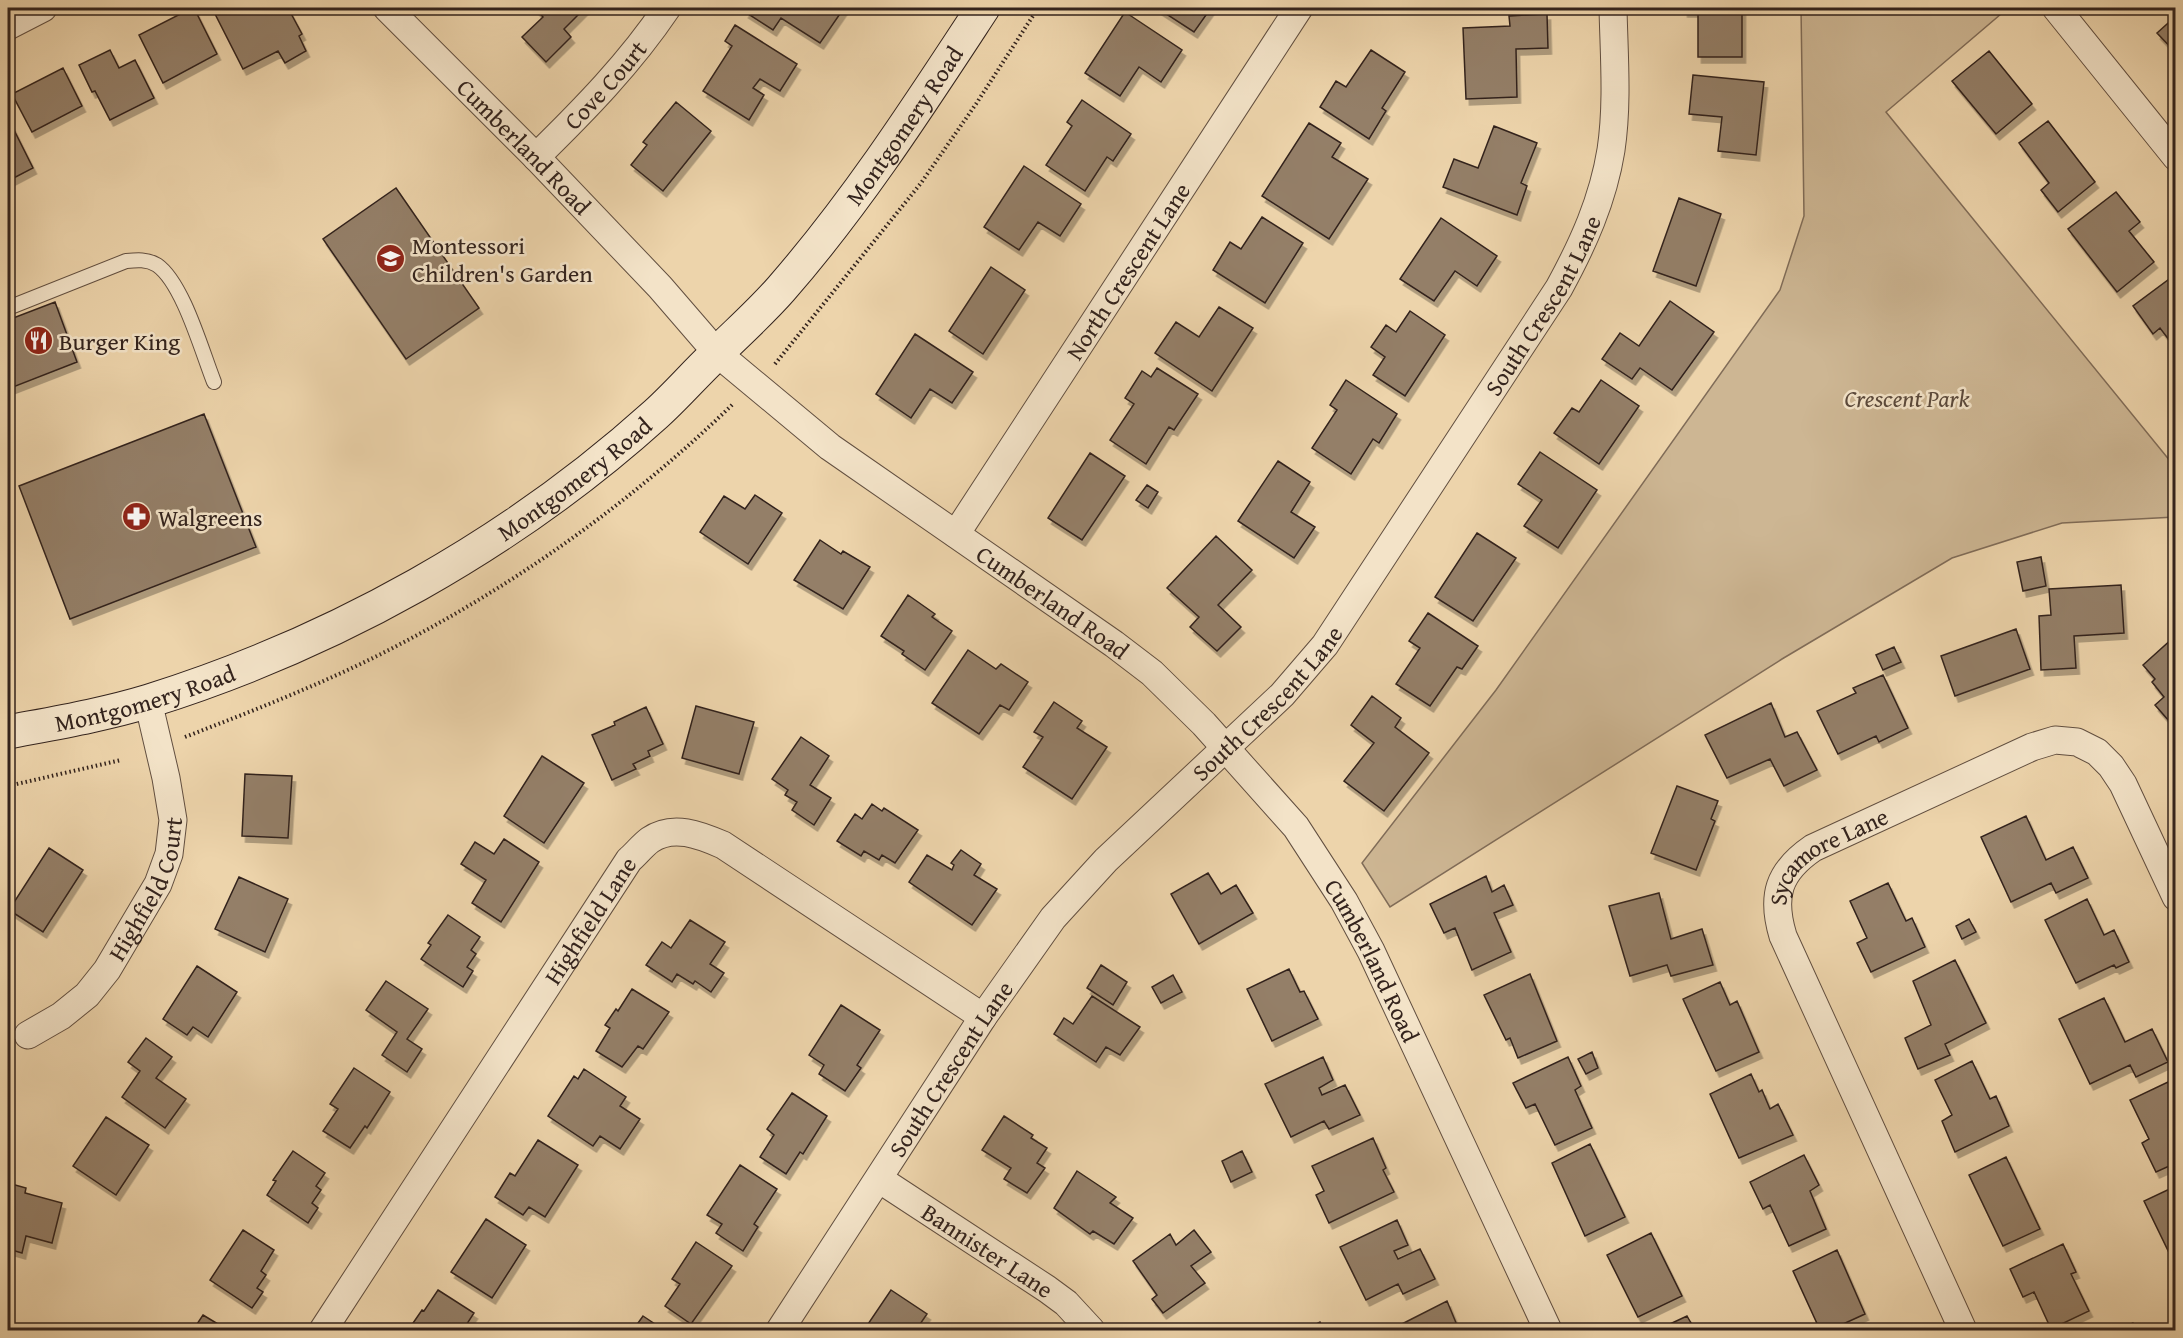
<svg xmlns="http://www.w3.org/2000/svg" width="2183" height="1338" viewBox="0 0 2183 1338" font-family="'Gentium Book Plus',serif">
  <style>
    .green { fill: #cdb693; stroke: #806c58; stroke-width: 1.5 }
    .building { fill: #947f67; stroke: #33231d; stroke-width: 1.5; filter: url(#shadow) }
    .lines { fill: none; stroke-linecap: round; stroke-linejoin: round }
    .lane-casing { stroke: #624f40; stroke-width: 16 }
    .street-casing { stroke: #624f40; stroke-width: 29 }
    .secondary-casing { stroke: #33231d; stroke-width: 35 }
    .path { stroke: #33231d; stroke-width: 4; stroke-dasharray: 1.5 3; stroke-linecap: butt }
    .lane { stroke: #f3e3c8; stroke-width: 14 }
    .street { stroke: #f3e3c8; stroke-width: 27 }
    .secondary { stroke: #f3e3c8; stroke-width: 33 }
    .labels { text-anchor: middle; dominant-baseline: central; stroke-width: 5; stroke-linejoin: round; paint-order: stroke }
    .street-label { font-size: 24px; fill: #33231d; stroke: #f3e3c8 }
    .poi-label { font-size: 24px; fill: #33231d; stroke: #f3e3c8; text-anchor: start }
    .park-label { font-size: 24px; font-style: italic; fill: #5a483a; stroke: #f3e3c8 }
  </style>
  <defs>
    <filter id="shadow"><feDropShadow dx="3.5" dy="6" stdDeviation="0" flood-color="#0004"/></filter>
  </defs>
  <rect width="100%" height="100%" fill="#edd4ab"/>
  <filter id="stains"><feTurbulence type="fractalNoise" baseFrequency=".00333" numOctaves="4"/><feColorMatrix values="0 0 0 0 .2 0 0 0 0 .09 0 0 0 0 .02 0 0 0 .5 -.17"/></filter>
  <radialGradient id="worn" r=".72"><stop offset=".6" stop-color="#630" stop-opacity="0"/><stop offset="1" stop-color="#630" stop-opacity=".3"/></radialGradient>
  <path class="green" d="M1801,8H2008L1886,112L2175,467V517L2062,523L1952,558L1782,659L1390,907L1362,863L1496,690L1780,290L1804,216Z"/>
  <path class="building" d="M192,8H194L217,54L163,83L139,35Z
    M212,8H252L255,12L264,8H288L302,34L299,36L306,51L285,63L278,51L243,69Z
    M535,8H585L564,29L571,37L546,62L522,37L543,17Z
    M747,8H844L820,43L781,18L773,30L745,12Z
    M1157,8H1211L1194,32Z
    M1684,8H1742V57H1698V11H1684Z
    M1125,12L1182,50L1161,82L1139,67L1120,96L1085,73Z
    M1547,14L1548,48L1516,49L1517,97L1466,99L1463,28L1510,26L1509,16Z
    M2176,16V53L2157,33Z
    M735,25L797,64L780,91L760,79L753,88L764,95L749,120L703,91L732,46L725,41Z
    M110,50L119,68L135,60L154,98L110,120L95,91L92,92L79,65Z
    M1371,50L1405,72L1382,108L1386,111L1369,139L1320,107L1336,81L1346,87Z
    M1989,51L2032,104L1996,134L1952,81Z
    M63,68L82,106L32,132L12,94Z
    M1693,75L1764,82L1756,155L1718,151L1722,117L1689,114Z
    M1082,100L1131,134L1113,161L1107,157L1085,191L1046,165L1072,126L1067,122Z
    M676,102L711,131L663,191L631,165L647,145L643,142Z
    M8,118L33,168L8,181Z
    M2048,121L2095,182L2058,212L2041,190L2049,183L2019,143Z
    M1309,123L1341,143L1332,157L1368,179L1329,239L1262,196Z
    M1494,126L1537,143L1521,183L1527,186L1517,215L1443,187L1454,159L1478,168Z
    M1024,166L1081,204L1060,236L1038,222L1019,250L984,227Z
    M396,188L479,308L406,359L323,239Z
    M2116,192L2140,222L2129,231L2154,262L2117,292L2068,229Z
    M1679,198L1721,214L1696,286L1653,271Z
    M1262,217L1303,243L1265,303L1213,270L1230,242L1241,249Z
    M1441,218L1497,256L1477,286L1455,271L1434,301L1400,279Z
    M991,267L1025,290L983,354L949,331Z
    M2176,274V349L2160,328L2153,334L2133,306Z
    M1670,301L1714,332L1672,390L1640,368L1632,379L1602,359L1620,333L1639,346Z
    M55,302L77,362L8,389V320Z
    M1219,307L1253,328L1212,391L1155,353L1176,322L1199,337Z
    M1410,311L1445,335L1405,396L1373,375L1385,357L1371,347L1386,325L1396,332Z
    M915,334L973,372L952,403L930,389L911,418L876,394Z
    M1157,368L1198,394L1174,430L1169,427L1146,464L1110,440L1134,404L1125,398L1142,371L1151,377Z
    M1346,380L1397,414L1379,443L1373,439L1351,474L1312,448L1337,410L1330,405Z
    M1601,380L1639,406L1599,464L1554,433L1572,408L1579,412Z
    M204,414L256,547L70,619L19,486Z
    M1540,452L1597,490L1558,548L1524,526L1542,500L1518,484Z
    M1090,453L1125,476L1082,540L1048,518Z
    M1278,461L1310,482L1291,512L1315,527L1294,558L1238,521Z
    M1147,485L1158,492L1148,508L1136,500Z
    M755,495L782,513L748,564L700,532L724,496L745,509Z
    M1477,533L1516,558L1473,621L1435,597Z
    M1216,536L1252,570L1218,605L1241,627L1217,651L1190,627L1199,617L1167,588Z
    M820,540L841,554L843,551L870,567L843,609L794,580Z
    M2041,557L2046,586L2023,591L2017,562Z
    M2121,585L2124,633L2074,636L2076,668L2041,670L2039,616L2051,615L2049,589Z
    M908,595L935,614L932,617L952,631L925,670L902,654L904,651L881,636Z
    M1428,613L1478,646L1462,669L1457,667L1430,706L1396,684L1420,648L1409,641Z
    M2016,629L2030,669L1955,696L1941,656Z
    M2173,638L2176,640V729L2155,705L2164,697L2152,682L2155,679L2143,665Z
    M1894,647L1901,662L1883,670L1876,655Z
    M968,650L996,669L1001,664L1028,682L1009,710L1000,705L979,734L932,703Z
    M1883,675L1908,728L1879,742L1876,736L1838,754L1817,711L1856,693L1853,688Z
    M1372,696L1401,718L1395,727L1429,753L1384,811L1344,781L1374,743L1351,725Z
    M1054,702L1082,721L1077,728L1107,747L1072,799L1023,767L1043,737L1034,732Z
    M1771,703L1785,737L1797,732L1817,770L1784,786L1770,759L1727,778L1705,735Z
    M696,706L754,722L739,774L682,758Z
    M646,707L663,744L648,751L650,756L633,764L636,769L612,780L592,735L615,725L614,722Z
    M801,737L829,756L810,785L831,798L814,825L792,810L797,802L785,795L788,790L772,779Z
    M542,756L584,783L544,843L504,816Z
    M245,774L292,776L288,838L242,836Z
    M1677,786L1718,801L1711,819L1715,821L1696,870L1651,853Z
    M872,804L882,811L884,808L918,830L895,863L882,855L879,860L864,851L861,856L837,841L855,814L862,819Z
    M2026,816L2046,860L2073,847L2088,878L2056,893L2051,883L2011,902L1981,837Z
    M504,839L539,862L501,922L472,903L486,880L461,864L475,842L494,854Z
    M49,848L83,870L43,932L9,910Z
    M961,850L981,864L974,875L997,889L972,925L909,882L927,855L952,870L954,865L951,863Z
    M1208,873L1221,894L1236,885L1253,913L1199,944L1171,894Z
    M1486,876L1492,892L1504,885L1513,905L1494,913L1511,952L1472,970L1455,928L1444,933L1430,904Z
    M239,877L288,899L265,952L215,929Z
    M1888,883L1906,921L1912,918L1925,947L1871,972L1857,943L1867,938L1850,901Z
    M1659,893L1671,939L1702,929L1713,965L1671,976L1667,965L1630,976L1609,906Z
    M2087,899L2104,935L2114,930L2129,962L2116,968L2114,965L2076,983L2045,920Z
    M448,915L480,937L471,950L476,954L467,967L473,971L463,987L421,959L431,945L428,943Z
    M1969,919L1976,932L1962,939L1956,926Z
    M690,920L725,942L710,964L724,973L711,992L695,981L693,984L677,974L672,982L646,965L662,942L671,948Z
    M1955,960L1986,1023L1945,1044L1950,1055L1918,1069L1905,1038L1931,1025L1913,981Z
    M1101,965L1127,982L1113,1005L1087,988Z
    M197,966L237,992L208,1037L193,1027L187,1035L163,1019Z
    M1289,969L1300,992L1304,991L1318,1019L1272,1041L1247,989Z
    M1530,974L1557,1041L1518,1058L1510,1038L1506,1040L1484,995Z
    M1173,975L1182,992L1161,1003L1152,987Z
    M386,981L428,1009L407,1039L422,1049L407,1072L382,1055L397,1032L366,1010Z
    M1720,982L1730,1005L1737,1001L1759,1052L1716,1071L1683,999Z
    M632,989L669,1012L643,1049L638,1046L622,1067L596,1051L610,1028L605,1025L616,1009L618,1011Z
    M1092,996L1140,1027L1120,1055L1106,1047L1096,1062L1054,1034L1064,1018L1073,1024Z
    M2104,998L2125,1042L2152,1029L2168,1062L2136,1077L2130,1065L2090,1084L2059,1019Z
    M841,1005L880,1030L857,1065L861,1068L845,1091L819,1074L824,1065L809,1055Z
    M146,1038L172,1057L156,1078L186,1099L165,1128L122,1097L140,1071L128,1062Z
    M1592,1052L1598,1068L1586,1074L1578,1059Z
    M1323,1057L1333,1080L1319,1088L1322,1095L1345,1085L1360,1115L1329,1129L1324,1121L1291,1137L1265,1084Z
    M1568,1057L1581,1086L1575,1090L1592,1128L1555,1145L1535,1104L1526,1108L1513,1083Z
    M1972,1061L1990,1099L1996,1096L2009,1126L1955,1152L1942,1121L1952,1115L1935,1080Z
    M354,1068L390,1092L367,1128L365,1126L350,1148L323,1131L338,1109L330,1104Z
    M584,1069L626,1097L620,1106L640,1119L620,1149L600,1136L593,1146L548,1116L574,1076L578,1079Z
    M1751,1074L1759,1092L1762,1090L1770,1109L1778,1104L1793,1135L1739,1158L1710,1094Z
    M2168,1082L2172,1089L2175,1087L2176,1089V1163L2156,1172L2142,1143L2149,1139L2130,1100Z
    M792,1093L827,1116L803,1154L800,1152L786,1174L760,1157L774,1135L767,1129Z
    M1004,1116L1033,1135L1031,1138L1047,1148L1037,1163L1045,1168L1027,1193L1004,1179L1011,1168L982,1150Z
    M106,1117L149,1145L116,1195L73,1166Z
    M1373,1138L1386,1168L1383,1170L1394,1192L1329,1223L1316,1195L1324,1191L1312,1166Z
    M538,1140L578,1165L545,1217L529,1207L523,1215L495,1197L510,1173L515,1176Z
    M1590,1144L1625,1217L1585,1236L1552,1163Z
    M293,1151L325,1173L316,1186L321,1190L312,1203L318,1208L308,1223L267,1195L276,1181L273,1180Z
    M1242,1151L1252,1172L1231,1182L1222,1161Z
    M1804,1155L1819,1185L1810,1191L1826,1229L1789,1246L1770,1205L1763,1209L1750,1182Z
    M2006,1157L2040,1229L2003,1246L1969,1175Z
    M740,1165L777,1189L754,1224L758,1227L743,1251L716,1233L722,1224L707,1215Z
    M1077,1171L1116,1197L1110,1203L1133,1218L1114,1244L1093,1231L1090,1234L1054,1208Z
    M8,1183L26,1188L25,1193L62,1203L52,1243L26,1236L22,1253L8,1249Z
    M2176,1186V1265H2175L2144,1201Z
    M486,1219L526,1245L492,1298L451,1272Z
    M1397,1220L1408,1245L1394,1251L1398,1259L1420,1249L1435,1279L1403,1294L1398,1284L1366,1300L1340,1247Z
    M243,1230L274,1250L261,1271L266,1275L257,1288L263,1292L252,1308L210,1280Z
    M1194,1230L1211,1252L1191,1266L1205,1283L1163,1313L1152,1299L1157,1295L1133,1261L1170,1234L1176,1245Z
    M1651,1233L1682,1296L1638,1317L1607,1255Z
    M696,1242L732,1266L691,1324L665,1306L680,1284L672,1279Z
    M2063,1244L2076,1272L2071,1274L2089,1311L2051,1329L2034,1292L2023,1297L2010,1269Z
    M1837,1250L1865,1314L1830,1330H1820L1793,1271Z
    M438,1290L474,1313L463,1330H415L416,1329L411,1326L422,1310L424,1311Z
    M891,1290L927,1314L916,1330H868L869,1329L866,1327Z
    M1447,1301L1459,1330H1390Z
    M203,1315L228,1330H193Z
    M643,1316L664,1330H633Z
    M1687,1316L1695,1330H1657Z
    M1320,1322L1324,1330H1307V1329Z
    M2133,1323L2137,1330H2117Z"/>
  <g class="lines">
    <defs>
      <path id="lane" d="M8,308L126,261C137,260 147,259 157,265C183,283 202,352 214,382"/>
      <g id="street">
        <path id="s1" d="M387,8L536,157L660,287L717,353L830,447L1114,644L1152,673L1204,724L1296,827L1344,901L1371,951L1548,1330"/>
        <path d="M2056,8L2176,157"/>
        <path d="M8,26L43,8"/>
        <path id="s2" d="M536,157C584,110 630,63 667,8"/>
        <path id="s3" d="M956,534L1299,8"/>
        <path id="s4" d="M28,1035L61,1016L87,995L107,970L158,884L169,854L173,820L166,778L148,701"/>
        <path id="s5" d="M879,1179L1047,1289L1066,1303L1091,1330"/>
        <path id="s6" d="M323,1330L629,860C636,854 643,845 650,840C673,824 700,835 723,845L983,1017"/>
        <path id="s7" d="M780,1330L983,1017L1053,918L1106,860L1282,695L1325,645L1559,288C1583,244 1603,200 1611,150C1618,103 1614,55 1613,8"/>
        <path id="s8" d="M1963,1330L1783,936C1771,896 1778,872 1813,848L2032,747L2055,740L2077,742L2097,752L2111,766L2123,784L2176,897"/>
      </g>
      <g id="secondary">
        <path id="s9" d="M8,732C55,723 103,715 149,701C334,643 512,544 656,414C676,396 694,375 714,356C736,334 760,313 781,289C857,202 920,104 983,8"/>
      </g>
    </defs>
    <use href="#lane" class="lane-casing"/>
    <use href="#street" class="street-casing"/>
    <use href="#secondary" class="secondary-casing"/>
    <path class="path" d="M775,364L921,183L976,104L1038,8
      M185,737C260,708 335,679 406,641C525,578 636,498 733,404
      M8,786L121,760"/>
    <use href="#lane" class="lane"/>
    <use href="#street" class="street"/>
    <use href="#secondary" class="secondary"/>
  </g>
  <defs>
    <symbol id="school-disc" viewBox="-11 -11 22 22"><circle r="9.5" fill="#8f2418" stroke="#f3e3c8"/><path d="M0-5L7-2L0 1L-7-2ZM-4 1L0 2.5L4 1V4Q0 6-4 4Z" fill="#fff"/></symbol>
    <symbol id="restaurant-disc" viewBox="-11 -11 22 22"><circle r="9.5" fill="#8f2418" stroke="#f3e3c8"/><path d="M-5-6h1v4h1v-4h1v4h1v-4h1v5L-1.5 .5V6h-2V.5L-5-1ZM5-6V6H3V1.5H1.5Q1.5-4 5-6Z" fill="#fff"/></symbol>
    <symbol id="pharmacy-disc" viewBox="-11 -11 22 22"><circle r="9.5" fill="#8f2418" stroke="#f3e3c8"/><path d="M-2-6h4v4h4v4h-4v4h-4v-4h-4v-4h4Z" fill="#fff"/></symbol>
  </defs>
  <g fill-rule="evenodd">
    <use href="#school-disc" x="374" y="242" width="33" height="33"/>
    <use href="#restaurant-disc" x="22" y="324" width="33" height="33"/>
    <use href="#pharmacy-disc" x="120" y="500" width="33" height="33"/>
  </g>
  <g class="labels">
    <g class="street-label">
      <text stroke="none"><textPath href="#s2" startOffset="100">Cove Court</textPath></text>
      <text stroke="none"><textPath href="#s9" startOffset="1113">Montgomery Road</textPath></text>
      <text stroke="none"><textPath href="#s1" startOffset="195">Cumberland Road</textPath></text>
      <text stroke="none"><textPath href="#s3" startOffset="314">North Crescent Lane</textPath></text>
      <text stroke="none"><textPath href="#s7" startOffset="1284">South Crescent Lane</textPath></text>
      <text stroke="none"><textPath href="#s9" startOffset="627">Montgomery Road</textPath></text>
      <text stroke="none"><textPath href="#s1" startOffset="896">Cumberland Road</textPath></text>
      <text stroke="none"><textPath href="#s9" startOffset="141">Montgomery Road</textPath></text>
      <text stroke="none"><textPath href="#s7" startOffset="798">South Crescent Lane</textPath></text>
      <text stroke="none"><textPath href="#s8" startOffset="540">Sycamore Lane</textPath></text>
      <text stroke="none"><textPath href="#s4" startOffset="195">Highfield Court</textPath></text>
      <text stroke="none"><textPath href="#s6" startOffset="489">Highfield Lane</textPath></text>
      <text stroke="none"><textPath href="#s1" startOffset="1383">Cumberland Road</textPath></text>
      <text stroke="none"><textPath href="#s7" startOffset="312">South Crescent Lane</textPath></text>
      <text stroke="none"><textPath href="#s5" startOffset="130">Bannister Lane</textPath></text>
    </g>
    <g class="poi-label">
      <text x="412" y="245">Montessori<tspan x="412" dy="28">Children's Garden</tspan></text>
      <text x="59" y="341">Burger King</text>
      <text x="158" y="517">Walgreens</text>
    </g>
    <g class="park-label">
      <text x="1907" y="398">Crescent Park</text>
    </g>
  </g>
  <rect width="2183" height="1338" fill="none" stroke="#edd4ab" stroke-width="30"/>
  <rect x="9" y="9" width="2165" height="1320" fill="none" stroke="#33231d" stroke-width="3"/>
  <rect x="15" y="15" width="2153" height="1308" fill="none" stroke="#33231d" stroke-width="1.5"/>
  <rect width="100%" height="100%" filter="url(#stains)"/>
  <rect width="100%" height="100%" fill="url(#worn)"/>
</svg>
